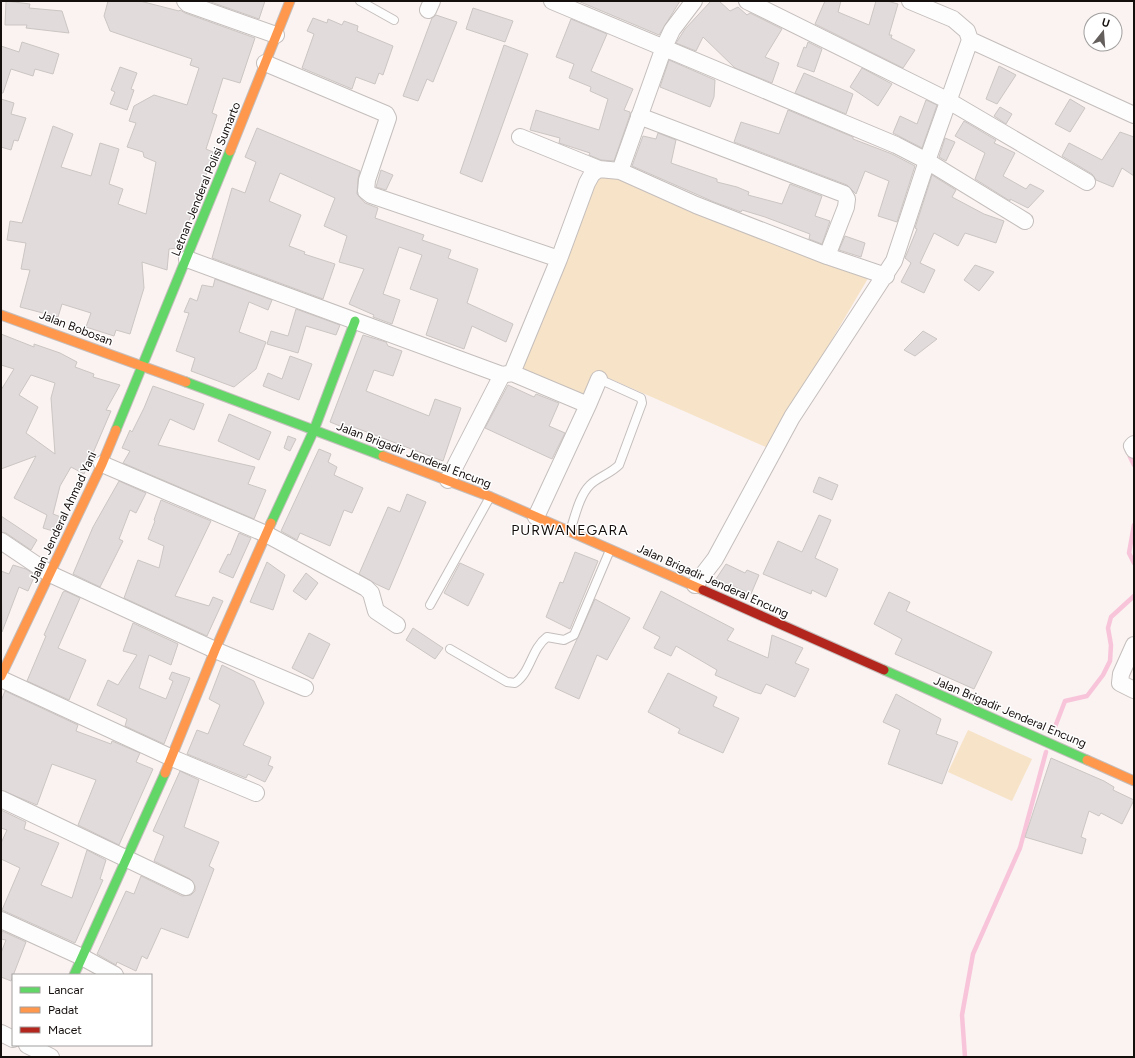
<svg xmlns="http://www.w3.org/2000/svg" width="1135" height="1058" viewBox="0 0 1135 1058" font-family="Figtree,sans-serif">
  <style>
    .green { fill: #f7e3c7 }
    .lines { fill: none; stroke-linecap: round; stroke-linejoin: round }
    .stream { stroke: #f8c4d9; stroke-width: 4.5 }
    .building { fill: #e2dbdb; stroke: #cbc5c4; fill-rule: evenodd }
    .lane-casing { stroke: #c4bebc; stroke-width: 10 }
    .street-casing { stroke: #c4bebc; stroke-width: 18 }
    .fast-casing { stroke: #c4bebc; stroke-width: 11 }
    .slow-casing { stroke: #c4bebc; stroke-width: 11 }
    .jam-casing { stroke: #c4bebc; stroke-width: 11 }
    .lane { stroke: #fefdfd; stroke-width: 8 }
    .street { stroke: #fefdfd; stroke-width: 16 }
    .fast { stroke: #63d668; stroke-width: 9 }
    .slow { stroke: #ff974d; stroke-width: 9 }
    .jam { stroke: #b3261e; stroke-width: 9 }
    .labels { text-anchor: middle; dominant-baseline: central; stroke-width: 3; stroke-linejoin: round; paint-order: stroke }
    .street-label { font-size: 12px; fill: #140e0c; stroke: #fff }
    .quarter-label { font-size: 14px; letter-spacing: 1px; fill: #140e0c; stroke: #fff }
  </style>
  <rect width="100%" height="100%" fill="#faf3f2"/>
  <path class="green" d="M603,173L870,275L768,448L597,373L586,396L517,367L581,207Z
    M968,730L1032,759L1012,801L948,772Z"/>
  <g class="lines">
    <path class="stream" d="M1130,452V457L1134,465
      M1134,525L1129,553L1134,563
      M1055,727L1065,701L1087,696L1103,675L1110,661L1111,645L1108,628L1111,617L1134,596
      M965,1057L962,1015L973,954L1020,848L1046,752"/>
  </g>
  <path class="building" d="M6,1L30,4L29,8L62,11L69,33L26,28L27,25H5Z
    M108,1H140L179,11L180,10L185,13L255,38L240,83L223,78L212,113L217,115L206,149L213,152L202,188L178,248L169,249L167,270L142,262L144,288L130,334L116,330L114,336L86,327L91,313L62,304L58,317L20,307L30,270L21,269L26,243L7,240L10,221L22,223L53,126L73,134L61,167L91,176L100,143L119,149L109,184L123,189L118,204L146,214L156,162L144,157L143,152L127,147L136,123L129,121L134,106L154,95L187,105L199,68L190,65L192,59L110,31L104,16Z
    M208,1H265L259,19Z
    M578,1H680L659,35Z
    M711,1H719L730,11L738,7L747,15L750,13L782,29L765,57L779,63L772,83L735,68L703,37L696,51L676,43L685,29Z
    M825,1H841L838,12L869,25L876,1H887L898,4L889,35H892L891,38L915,50L903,68L815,24Z
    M473,8L513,21L505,42L466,29Z
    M436,15L457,22L433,82L427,79L418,101L403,96L432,18Z
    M313,18L327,23L328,19L342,25L344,21L358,26L357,31L393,46L383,75L379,73L375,84L356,77L352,89L302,68L314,34L307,31Z
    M571,19L607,34L591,71L633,89L624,110L630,112V115L614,161L601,160L589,155L590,153L559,143L560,138L530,130L536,110L599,130L608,99L590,91L591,87L569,78L574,64L556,57Z
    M22,42L59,54L53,74L35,69L33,76L11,69L3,93H1V46L19,52Z
    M808,42L822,49L814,72L797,66L804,47L806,48Z
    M504,45L528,54L482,182L460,173Z
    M669,60L715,80L714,97L710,107L660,87Z
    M999,66L1016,75L997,104L986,99Z
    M120,67L137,73L131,89L134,90L127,110L110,104L115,92L111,90Z
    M862,68L892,84L878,106L850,87Z
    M804,73L853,94L846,114L795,93Z
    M1,99L14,103L11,114L26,118L18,141L14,140L11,150L1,147Z
    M1070,99L1085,108L1070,132L1055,124Z
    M926,100L937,105L922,148L893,133L900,116L917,124Z
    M1000,107L1012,114L1006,124L994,116Z
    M788,110L853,137V139L892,154L915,166L897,222L878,216L889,181L865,171L856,194L847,185L734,142L741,122L779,134Z
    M964,121L996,140L994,143L1015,153L1003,176L1026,189L1030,184L1044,191L1028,208L1010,199V201L975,179L985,153L955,136Z
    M257,128L360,171L358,179L357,194L365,203L378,208L375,218L424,235L422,240L451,250L448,258L478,269L467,303L513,324L506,342L472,326L464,349L426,335L438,299L410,289L422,255L399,247L383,294L400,300L392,324L373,317L374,315L349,304L364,269L339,262L347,236L324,226L335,198L280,173L269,201L301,215L289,246L305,252L304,254L335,264L323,299L212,258L232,188L245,193L256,162L245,157Z
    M1120,132L1134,137V176L1122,168L1113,187L1096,180L1092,174L1062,156L1069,143L1102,160Z
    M658,133L676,140L671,163L717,179V182L737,187L749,192L748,195L782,204L790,184L822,196L815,216L830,221L822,244L809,239L810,234L765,217L742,210L741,212L714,202L632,166L643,136L656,139Z
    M945,138L955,142L946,161L939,157Z
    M381,170L393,175L386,190L376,187Z
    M932,175L956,190L952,197L984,214L1004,221L996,243L965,233L958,246L934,233L920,263L935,270L924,293L901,282L911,263L905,258L917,229L915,228Z
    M845,236L865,243L861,257L839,250Z
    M975,265L994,272L979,291L964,280Z
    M215,279L272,300L268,310L249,302L239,332L266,342L256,369L234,387L191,371L195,358L176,351L189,313L184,312L190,298L197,301L202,285L213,287Z
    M296,309L340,325L336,335L306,326L298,353L267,344L271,331L288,336Z
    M923,331L937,339L915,356L904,350Z
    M1,334L34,347V344L60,353L77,362L75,367L94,374L93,377L120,385L106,410L111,411L84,474L71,467L60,486L53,514L61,517L56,532L43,528L47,515L14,498L36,456L1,469V390L14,369L1,365ZM31,375L55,383L51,398L55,454L26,433L38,407L19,395Z
    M363,335L386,342L388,346L402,351L393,376L374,370L366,391L429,416L435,399L461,408L443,461L351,426L350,430L330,422Z
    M290,356L312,364L299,400L263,386L268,373L282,379Z
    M508,385L534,397L536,394L559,403L549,426L565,433L552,459L485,428Z
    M153,386L204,404L194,430L170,419L158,445L255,467L248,484L266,490L254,519L123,463L130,451L122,448L130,430L132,432L144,408Z
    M229,414L271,432L259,460L218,441Z
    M288,436L296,439L290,451L284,448Z
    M319,449L331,454L328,462L337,467L334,475L363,488L352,513L344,510L330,546L300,533L297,540L281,531Z
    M819,477L838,485L832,500L813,492Z
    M119,481L146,493L136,513L130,510L119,539L123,541L100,587L73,574L93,527Z
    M407,494L426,502L389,590L376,584L359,574L388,507L400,512Z
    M161,500L211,521L175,596L209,606L213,597L223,601L207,636L124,598L138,560L159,568L164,546L148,539L155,521L154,520Z
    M819,515L831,520L815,558L838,569L826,597L812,590L811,594L763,574L778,541L802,552Z
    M1,516L37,540L31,550L6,533L1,532Z
    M239,533L251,538L233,578L219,572L228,554L230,555Z
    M575,552L598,561L570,629L546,617L560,582L563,583Z
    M267,562L285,575L273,610L250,602Z
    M460,563L484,574L468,606L444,593Z
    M726,564L745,573L747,570L759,575L751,594L726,583V587L714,582Z
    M13,565L26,569L35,575L28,591L19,587L2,632L1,571L9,574Z
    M306,573L318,583L306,600L293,591Z
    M65,591L80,598L58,648L86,660L69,700L27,681L46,636L44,635L63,592Z
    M661,591L734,629L727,640L768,658L772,635L803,648L795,663L809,669L795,697L766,684L761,694L754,692L715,675L717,670L676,646L671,656L654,648L660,637L643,628Z
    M889,592L910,602L906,611L992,652L974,689L895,654L902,639L874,624Z
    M595,599L630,618L607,660L597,655L579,699L555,688Z
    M133,623L178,644L171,665L149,655L139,688L166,699L173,681L169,679L172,672L190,678L164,744L125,726L127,719L97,705L108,680L118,685L137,655L123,651Z
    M413,628L443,648L435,659L406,640Z
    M309,633L330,644L313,679L292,668Z
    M222,665L254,681L264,703L243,745L271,757L268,765L273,767L265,782L248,774L246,778L187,754L197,730L208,734L220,705L209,699Z
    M668,673L717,697L713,706L739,718L723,753L678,733L680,729L648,712Z
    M5,691L78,725L76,731L111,744L112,741L140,753L136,762L153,769L119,845L78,825L96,780L52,764L37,805L1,790V701Z
    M896,694L941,719L936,734L958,742L942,784L888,764L900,730L883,722Z
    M1051,758L1104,781L1114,787L1113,790L1134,800L1122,824L1101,813L1099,816L1089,811L1081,837L1086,839L1082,854L1025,837Z
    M180,771L199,780L184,827L219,842L209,866L214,869L188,938L161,928L147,959L142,956L136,971L117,962L116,965L97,954L126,891L134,894L141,876L182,896L191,895L195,891V886L190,879L154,861L164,836L153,831Z
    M1,810L26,822L24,829L59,843L41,885L72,898L87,850L106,860L100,879L103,880L75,943L2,910L20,868L1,859V843L7,830L1,828Z
    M2,931L26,942L11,981L1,977V953L6,940L1,939Z"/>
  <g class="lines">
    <defs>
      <path id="lane" d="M360,1L394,20
        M570,531C575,517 579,496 590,485C598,477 610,474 619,465L642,403L641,398L599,379
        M430,605L490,497
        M450,649L507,682L515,683C531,672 531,649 547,637L564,640L574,635L610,550"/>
      <path id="street" d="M185,1L188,4L276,35
        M552,1L896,145L927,161L1025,221
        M747,1L947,100L1087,182
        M428,10L432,1
        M970,40L1134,115
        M265,63L386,114L388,118L367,180L366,191L371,195L559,259
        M639,116L844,194L847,199L846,207L827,256
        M520,137L599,169
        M620,171L664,47L672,30L694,1
        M187,259L502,375
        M512,373L588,405L536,517
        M588,405L599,379
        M1134,444L1132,446L1134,450
        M102,464L266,534L342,575L366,588L371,593L376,611L397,625
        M448,480L502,375L512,373L559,259L587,183L592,174L599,169L620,171L696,205L827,256L886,276
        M1,541L50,574L215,650L305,688
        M695,585L715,559L792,417L894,261L927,161L970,40L967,31L953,19L910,1
        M1134,645L1121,674L1120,683L1134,690
        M1,679L172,758L256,793
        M1,799L186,887
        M1,920L82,957L115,975
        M1,1033L13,1039
        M27,1045L51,1057"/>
      <path id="fast" d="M186,382L383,456
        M116,430L230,151
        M271,523L314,430L355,321
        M884,670L1087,760
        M74,975L165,773"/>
      <path id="slow" d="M230,151L290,1
        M1,315L186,382
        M383,456L491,497L703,590
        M1,676L102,464L116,430
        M1087,760L1134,781
        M165,773L215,650L271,523"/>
      <path id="jam" d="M703,590L884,670"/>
    </defs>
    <use href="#lane" class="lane-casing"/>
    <use href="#street" class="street-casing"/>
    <use href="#fast" class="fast-casing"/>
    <use href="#slow" class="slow-casing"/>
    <use href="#jam" class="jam-casing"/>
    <use href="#lane" class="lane"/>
    <use href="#street" class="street"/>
    <use href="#fast" class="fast"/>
    <use href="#slow" class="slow"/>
    <use href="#jam" class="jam"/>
  </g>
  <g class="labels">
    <g class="street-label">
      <text transform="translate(206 179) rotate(-68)">Letnan Jenderal Polisi Sumarto</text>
      <text transform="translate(76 328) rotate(21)">Jalan Bobosan</text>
      <text transform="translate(414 455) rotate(21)">Jalan Brigadir Jenderal Encung</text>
      <text transform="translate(63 517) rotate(-65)">Jalan Jenderal Ahmad Yani</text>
      <text transform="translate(713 581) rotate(24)">Jalan Brigadir Jenderal Encung</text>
      <text transform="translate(1010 712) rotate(23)">Jalan Brigadir Jenderal Encung</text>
    </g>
    <g class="quarter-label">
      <text x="570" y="530">PURWANEGARA</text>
    </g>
  </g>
  <rect width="1135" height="1058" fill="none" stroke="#140e0c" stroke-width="4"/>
  <rect x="12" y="974" width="140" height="72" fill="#ffffff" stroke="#a19f9e"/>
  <rect x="20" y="987" width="20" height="6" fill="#63d668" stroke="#a19f9e"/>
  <text x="48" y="994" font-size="12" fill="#140e0c">Lancar</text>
  <rect x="20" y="1007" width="20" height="6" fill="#ff974d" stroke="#a19f9e"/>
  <text x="48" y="1014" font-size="12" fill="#140e0c">Padat</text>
  <rect x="20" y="1027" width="20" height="6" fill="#b3261e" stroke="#a19f9e"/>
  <text x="48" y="1034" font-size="12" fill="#140e0c">Macet</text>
  <g transform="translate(1103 32) rotate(17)"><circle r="19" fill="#ffffff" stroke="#a19f9e"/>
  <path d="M0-3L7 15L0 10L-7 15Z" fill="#645e5c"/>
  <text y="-6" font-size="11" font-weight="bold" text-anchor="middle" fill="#140e0c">U</text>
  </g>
</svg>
